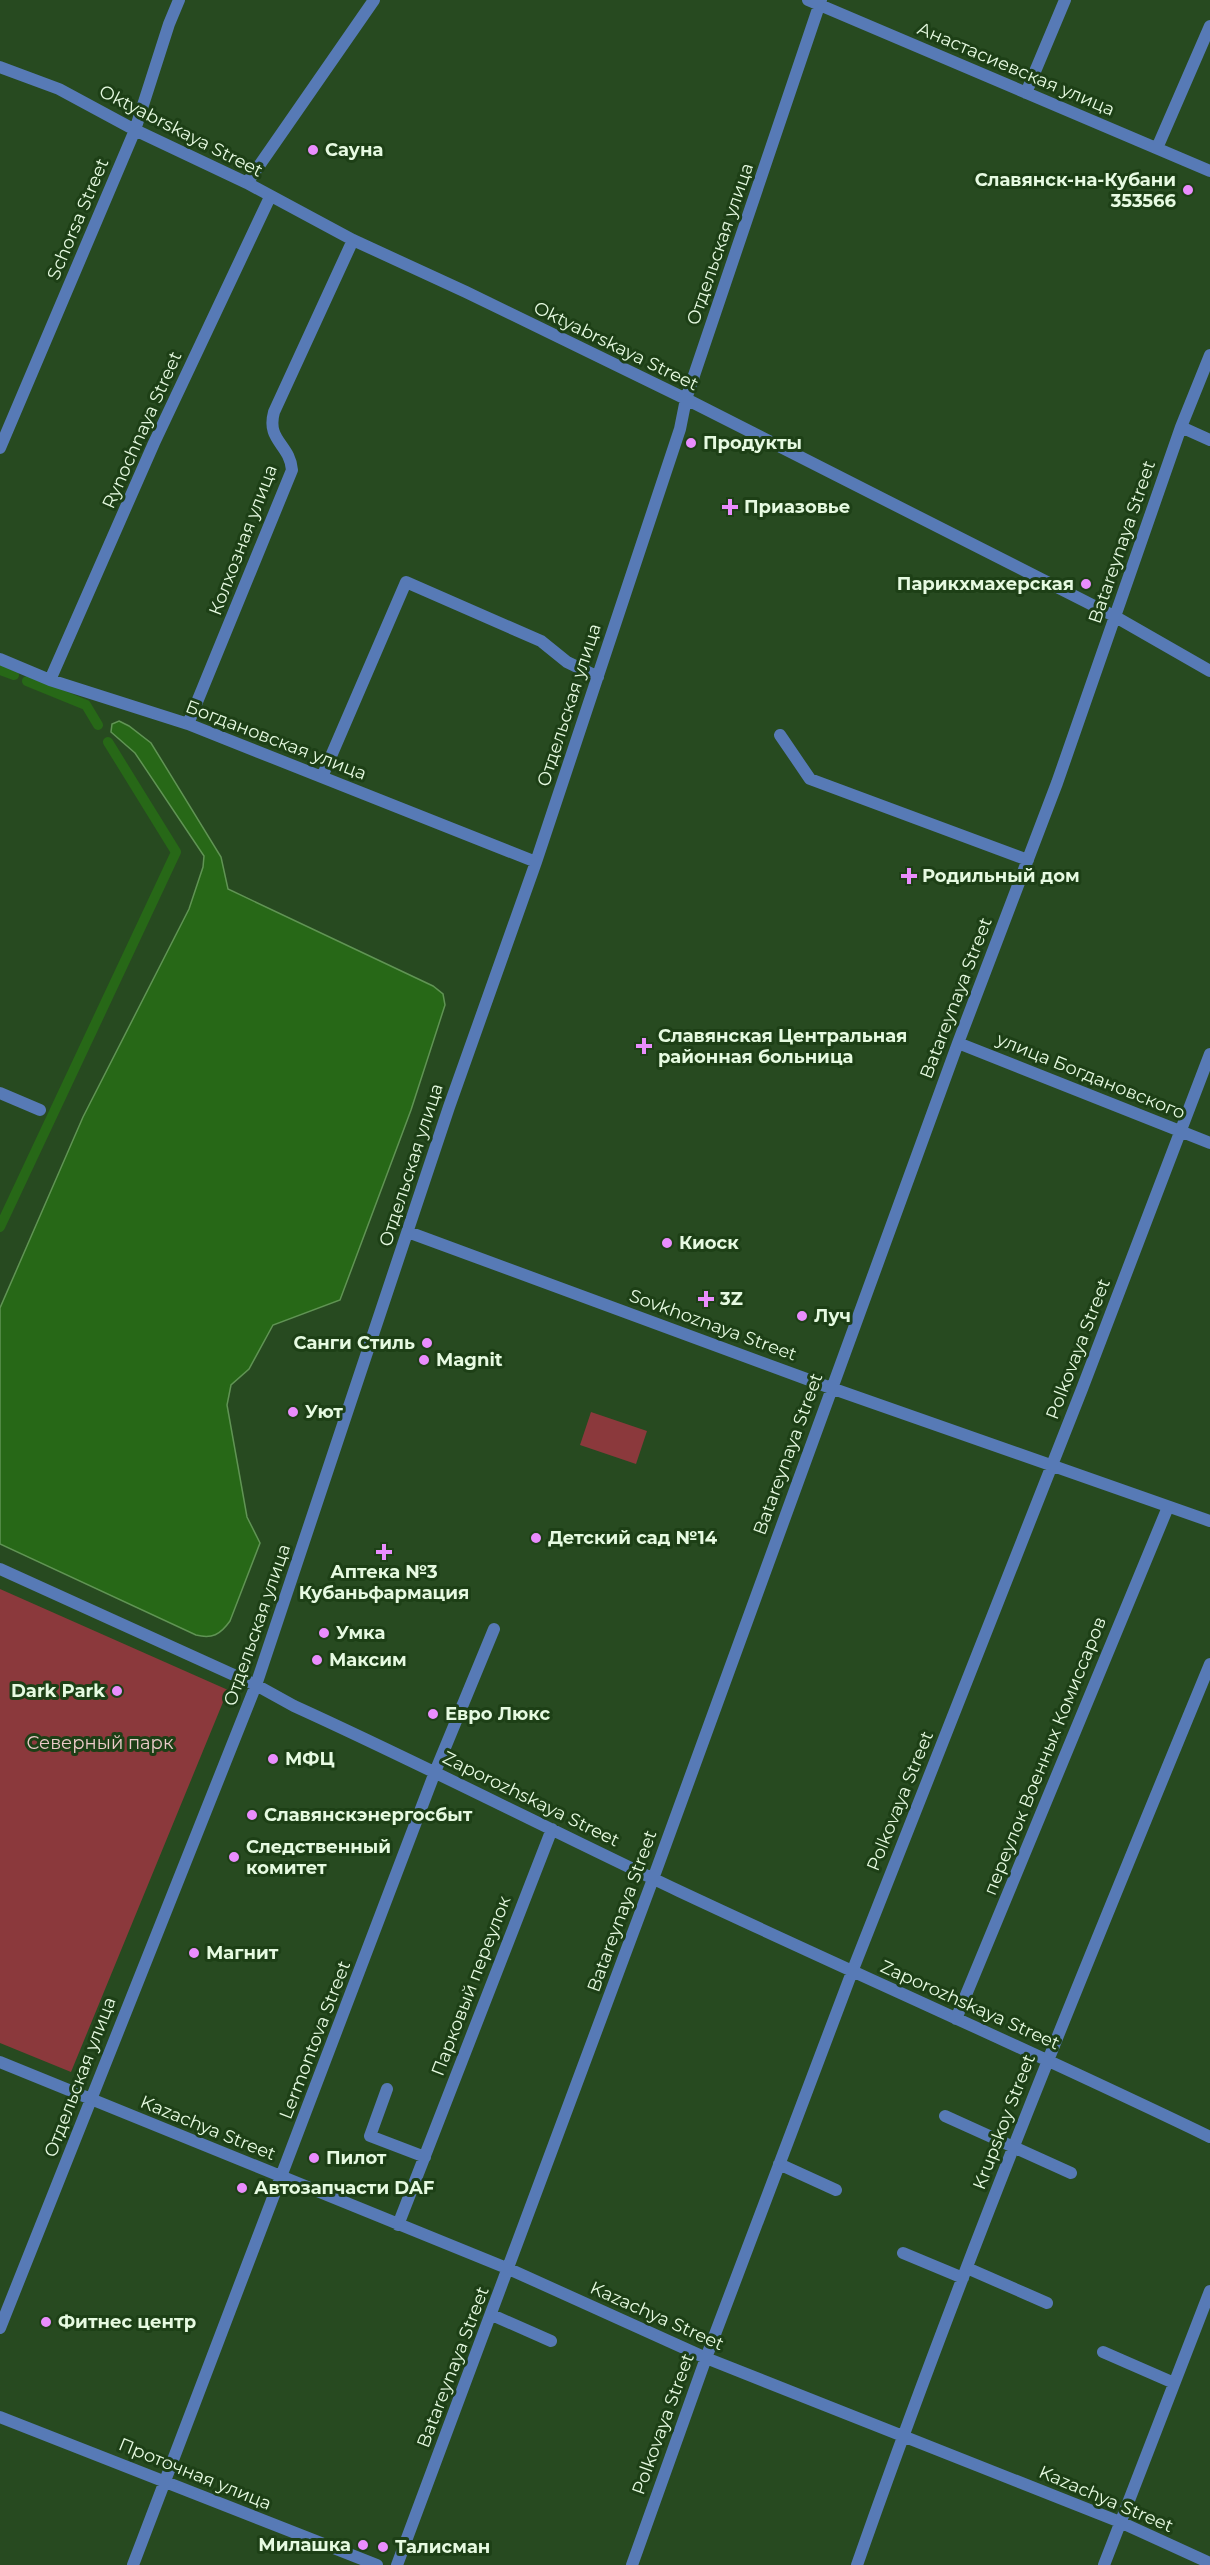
<svg xmlns="http://www.w3.org/2000/svg" width="1210" height="2565" viewBox="0 0 1210 2565" font-family="Montserrat,sans-serif">
  <style>
    .green { fill: #8b393c }
    .water { fill: #276817; stroke: #609454; stroke-width: 1.5 }
    .lines { fill: none; stroke-linecap: round; stroke-linejoin: round }
    .canal { stroke: #276817; stroke-width: 10 }
    .minor { stroke: #577ab6; stroke-width: 12 }
    .poi-dot { fill: #ea8dfd; stroke: #1d3f16; stroke-width: 2 }
    .labels { text-anchor: middle; dominant-baseline: central; stroke-width: 6; stroke-linejoin: round; paint-order: stroke }
    .street-label { font-size: 18px; fill: #e6fae1; stroke: #1d3f16 }
    .poi-label { font-size: 18px; font-weight: bold; fill: #e6fae1; stroke: #1d3f16; text-anchor: start }
    .park-label { font-size: 18px; fill: #edcbca; stroke: #1d3f16 }
  </style>
  <rect width="100%" height="100%" fill="#274a20"/>
  <path class="green" d="M591,1412L647,1431L636,1464L580,1445Z
    M0,1589L228,1690L71,2072L0,2043Z"/>
  <path class="water" d="M119,721L129,726L151,743L221,857L228,889L433,986L443,994L445,1005L411,1110L340,1300L273,1325L249,1369L231,1385L227,1405L247,1517L260,1543L230,1621C220,1635 212,1639 196,1635L0,1544V1308L83,1117L189,909L203,867L204,856L135,753L111,732L112,724Z"/>
  <g class="lines">
    <path class="canal" d="M0,670L14,675
      M27,681L86,705L98,725
      M0,1227L176,852L108,742"/>
    <path class="minor" d="M808,0L1210,171
      M0,67L59,89L135,130L247,183L353,240L466,292L686,399L1114,616L1210,671
      M1026,93L1065,0
      M1157,148L1210,26
      M247,183L374,0
      M1181,427L1210,440
      M0,448L135,130L169,24L179,0
      M0,659L50,680L188,724L536,862
      M50,680L154,443L270,197
      M188,724L292,470C290,444 266,441 274,412L353,240
      M780,735L810,779L1028,860
      M322,777L406,582L541,641L567,662L598,677
      M958,1043L1210,1143
      M0,1093L40,1110
      M408,1232L831,1388L1210,1521
      M0,1569L256,1685L294,1706C424,1765 550,1830 679,1891C856,1974 1034,2052 1210,2137
      M956,2019L1168,1507
      M0,2062L509,2269L706,2358L1120,2522L1210,2563
      M387,2089L370,2136L425,2157
      M945,2116L1071,2173
      M779,2164L836,2190
      M398,2225L552,1829
      M903,2253L963,2278
      M967,2268L1047,2303
      M492,2315L551,2341
      M0,2328L256,1685L449,1107L536,862L680,429L686,399L821,0
      M1103,2352L1174,2383
      M0,2417L377,2565
      M133,2565L435,1772L494,1629
      M397,2565L653,1879L958,1043L1057,783L1181,427L1210,355
      M632,2565L706,2358L852,1972L1082,1389L1210,1054
      M857,2565C964,2260 1087,1962 1210,1664
      M1104,2565L1210,2291"/>
  </g>
  <g class="poi-dot">
    <circle cx="313" cy="150" r="6"/>
    <circle cx="1188" cy="190" r="6"/>
    <circle cx="691" cy="443" r="6"/>
    <path d="M727 498h6v6h6v6h-6v6h-6v-6h-6v-6h6z"/>
    <circle cx="1086" cy="584" r="6"/>
    <path d="M906 867h6v6h6v6h-6v6h-6v-6h-6v-6h6z"/>
    <path d="M641 1037h6v6h6v6h-6v6h-6v-6h-6v-6h6z"/>
    <circle cx="667" cy="1243" r="6"/>
    <path d="M703 1290h6v6h6v6h-6v6h-6v-6h-6v-6h6z"/>
    <circle cx="802" cy="1316" r="6"/>
    <circle cx="427" cy="1343" r="6"/>
    <circle cx="424" cy="1360" r="6"/>
    <circle cx="293" cy="1412" r="6"/>
    <circle cx="536" cy="1538" r="6"/>
    <path d="M381 1543h6v6h6v6h-6v6h-6v-6h-6v-6h6z"/>
    <circle cx="324" cy="1633" r="6"/>
    <circle cx="317" cy="1660" r="6"/>
    <circle cx="117" cy="1691" r="6"/>
    <circle cx="433" cy="1714" r="6"/>
    <circle cx="273" cy="1759" r="6"/>
    <circle cx="252" cy="1815" r="6"/>
    <circle cx="234" cy="1857" r="6"/>
    <circle cx="194" cy="1953" r="6"/>
    <circle cx="314" cy="2158" r="6"/>
    <circle cx="242" cy="2188" r="6"/>
    <circle cx="46" cy="2322" r="6"/>
    <circle cx="363" cy="2545" r="6"/>
    <circle cx="383" cy="2547" r="6"/>
  </g>
  <g class="labels">
    <g class="street-label">
      <text transform="translate(1016 69) rotate(23)">Анастасиевская улица</text>
      <text transform="translate(181 131) rotate(27)">Oktyabrskaya Street</text>
      <text transform="translate(78 219) rotate(-67)">Schorsa Street</text>
      <text transform="translate(720 244) rotate(-71)">Отдельская улица</text>
      <text transform="translate(616 346) rotate(26)">Oktyabrskaya Street</text>
      <text transform="translate(142 430) rotate(-66)">Rynochnaya Street</text>
      <text transform="translate(243 540) rotate(-69)">Колхозная улица</text>
      <text transform="translate(1122 542) rotate(-71)">Batareynaya Street</text>
      <text transform="translate(569 705) rotate(-72)">Отдельская улица</text>
      <text transform="translate(276 740) rotate(21)">Богдановская улица</text>
      <text transform="translate(956 998) rotate(-69)">Batareynaya Street</text>
      <text transform="translate(1091 1076) rotate(22)">улица Богдановского</text>
      <text transform="translate(411 1165) rotate(-72)">Отдельская улица</text>
      <text transform="translate(713 1325) rotate(20)">Sovkhoznaya Street</text>
      <text transform="translate(1078 1349) rotate(-69)">Polkovaya Street</text>
      <text transform="translate(788 1454) rotate(-70)">Batareynaya Street</text>
      <text transform="translate(257 1625) rotate(-71)">Отдельская улица</text>
      <text transform="translate(1045 1756) rotate(-68)">переулок Военных Комиссаров</text>
      <text transform="translate(531 1799) rotate(26)">Zaporozhskaya Street</text>
      <text transform="translate(900 1801) rotate(-68)">Polkovaya Street</text>
      <text transform="translate(622 1911) rotate(-70)">Batareynaya Street</text>
      <text transform="translate(471 1986) rotate(-69)">Парковый переулок</text>
      <text transform="translate(970 2005) rotate(24)">Zaporozhskaya Street</text>
      <text transform="translate(315 2040) rotate(-69)">Lermontova Street</text>
      <text transform="translate(80 2077) rotate(-69)">Отдельская улица</text>
      <text transform="translate(1004 2122) rotate(-69)">Krupskoy Street</text>
      <text transform="translate(208 2128) rotate(22)">Kazachya Street</text>
      <text transform="translate(657 2316) rotate(24)">Kazachya Street</text>
      <text transform="translate(453 2367) rotate(-69)">Batareynaya Street</text>
      <text transform="translate(663 2424) rotate(-70)">Polkovaya Street</text>
      <text transform="translate(195 2474) rotate(22)">Проточная улица</text>
      <text transform="translate(1106 2499) rotate(23)">Kazachya Street</text>
    </g>
    <g class="poi-label">
      <text x="325" y="150">Сауна</text>
      <text x="1176" y="180" text-anchor="end">Славянск-на-Кубани<tspan x="1176" dy="21">353566</tspan></text>
      <text x="703" y="443">Продукты</text>
      <text x="744" y="507">Приазовье</text>
      <text x="1074" y="584" text-anchor="end">Парикхмахерская</text>
      <text x="922" y="876">Родильный дом</text>
      <text x="658" y="1036">Славянская Центральная<tspan x="658" dy="21">районная больница</tspan></text>
      <text x="679" y="1243">Киоск</text>
      <text x="720" y="1299">3Z</text>
      <text x="814" y="1316">Луч</text>
      <text x="415" y="1343" text-anchor="end">Санги Стиль</text>
      <text x="436" y="1360">Magnit</text>
      <text x="305" y="1412">Уют</text>
      <text x="548" y="1538">Детский сад №14</text>
      <text x="384" y="1572" text-anchor="middle">Аптека №3<tspan x="384" dy="21">Кубаньфармация</tspan></text>
      <text x="336" y="1633">Умка</text>
      <text x="329" y="1660">Максим</text>
      <text x="105" y="1691" text-anchor="end">Dark Park</text>
      <text x="445" y="1714">Евро Люкс</text>
      <text x="285" y="1759">МФЦ</text>
      <text x="264" y="1815">Славянскэнергосбыт</text>
      <text x="246" y="1847">Следственный<tspan x="246" dy="21">комитет</tspan></text>
      <text x="206" y="1953">Магнит</text>
      <text x="326" y="2158">Пилот</text>
      <text x="254" y="2188">Автозапчасти DAF</text>
      <text x="58" y="2322">Фитнес центр</text>
      <text x="351" y="2545" text-anchor="end">Милашка</text>
      <text x="395" y="2547">Талисман</text>
    </g>
    <g class="park-label">
      <text x="100" y="1743">Северный парк</text>
    </g>
  </g>
</svg>
